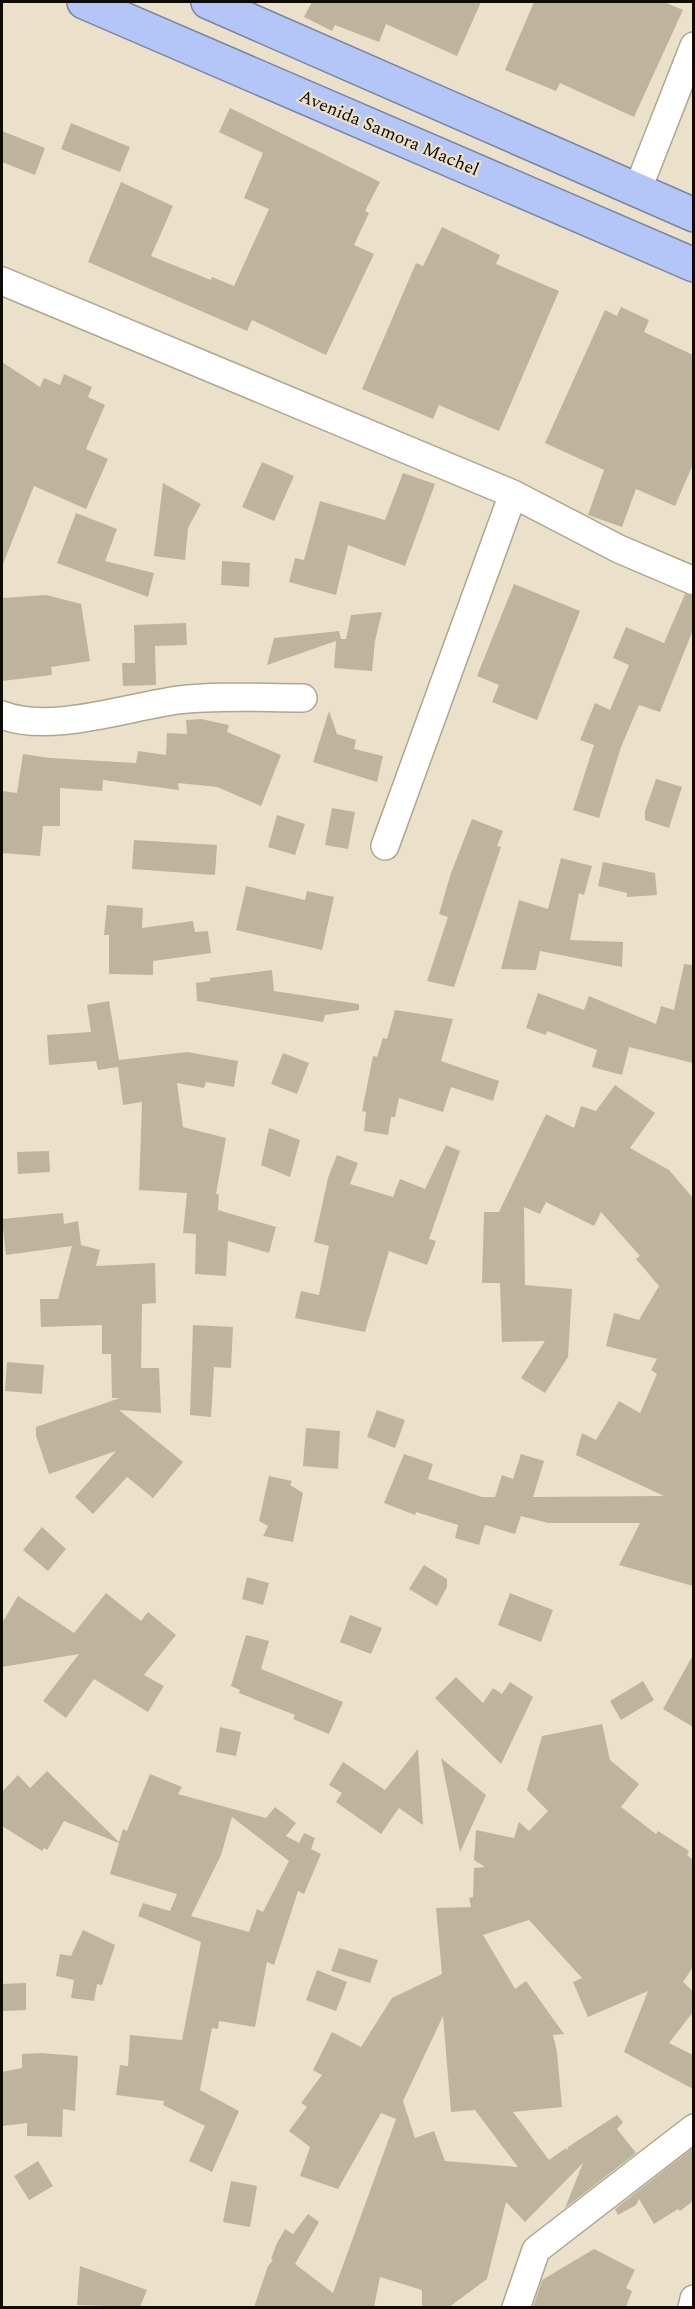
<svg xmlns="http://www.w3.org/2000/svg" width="695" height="2309" viewBox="0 0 695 2309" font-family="Spectral,serif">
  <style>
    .building { fill: #beb49e; fill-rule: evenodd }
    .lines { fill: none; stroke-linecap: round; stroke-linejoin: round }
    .minor-casing { stroke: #afa690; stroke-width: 30 }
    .highway-casing { stroke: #7a85a2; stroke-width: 36 }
    .minor { stroke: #fff; stroke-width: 27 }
    .highway { stroke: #b4c6f7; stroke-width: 33 }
    .labels { text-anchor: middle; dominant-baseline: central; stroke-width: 4.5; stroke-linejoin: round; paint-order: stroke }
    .street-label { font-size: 18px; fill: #0f0b05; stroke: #ebe1ca }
  </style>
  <rect width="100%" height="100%" fill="#ebe1ca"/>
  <path class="building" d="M312,2H481L457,56L386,24L379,42L335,25L332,31L304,17Z
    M534,2H664L683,10L634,117L560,83L556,91L505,70Z
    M230,108L380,182L365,211L369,213L354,245L374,254L326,355L252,320L247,331L88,262L121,182L173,206L151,256L211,280L212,277L234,286L269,209L244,198L263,153L219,132Z
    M71,123L130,147L120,172L61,149Z
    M2,131L45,148L35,175L2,162Z
    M442,227L500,255L496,264L559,291L499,431L439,405L433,419L362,389L416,263L423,266Z
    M621,307L649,320L644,332L693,355V464L675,506L636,489L622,527L588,515L604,470L545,443L605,310L617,316Z
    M2,362L40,387L44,378L60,385L64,374L92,387L88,397L105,405L86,449L108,459L86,509L34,486L3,564Z
    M262,462L294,476L274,521L242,507Z
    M403,473L435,484L405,566L348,545L336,595L289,582L295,558L304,560L320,501L385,520Z
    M163,483L201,504L188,528L185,560L154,556Z
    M76,513L117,529L105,561L154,573L148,597L57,563Z
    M222,561L250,563L249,587L221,585Z
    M514,584L580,611L537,720L492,702L499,685L477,676Z
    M685,594L693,596V630L660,712L639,705L621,747L599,818L573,810L594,745L580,740L595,703L610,710L629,665L613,658L626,627L664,643Z
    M46,595L81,604L90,661L51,667L52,675L2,681V598Z
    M382,612L375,641L372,671L334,668L336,641L267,665L274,638L339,631L341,639H346L351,615Z
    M186,623L187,645L155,646L156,685L123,686L122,663H135L134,625Z
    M329,711L337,734L356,740L354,749L383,756L377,782L313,762Z
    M201,719L229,725L227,732L281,755L261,806L217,787L178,783L179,790L103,780L102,791L60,788V826H43L40,856L2,853V791L17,793L23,754L50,758L136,763L138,751L166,755L167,733L187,734L186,720Z
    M656,779L682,787L669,828L645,820V811Z
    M332,808L355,812L348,849L325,845Z
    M277,815L305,824L295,855L268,847Z
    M472,819L503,831L497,846L501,847L454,987L427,981L448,917L439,914L451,873Z
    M134,840L217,845L215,875L132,869Z
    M561,858L592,866L584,895L579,893L570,940L623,942L622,967L540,951L536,970L501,969L519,900L548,909Z
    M603,862L655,873L657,895L627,897V893L598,886Z
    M246,886L305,900L307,891L334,897L322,950L236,930Z
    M107,905L143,908L142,928L193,921L195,932L208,931L211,953L153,961V975L109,974V935H104Z
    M684,964L693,965V1063L629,1047L622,1075L592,1067L597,1050L547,1031L546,1035L526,1028L538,993L584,1010L589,996L656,1024L661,1006L674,1010Z
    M272,970L274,991L359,1004V1010L325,1015L323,1022L197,1001L196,983L210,981V978Z
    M109,1001L119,1060L187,1052L238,1061L234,1087L206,1082L204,1088L177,1083L183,1127L226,1138L216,1194H219L218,1210L276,1227L269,1253L228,1241L226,1276L195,1274L196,1234L183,1233L187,1193L139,1190L142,1102L123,1105L118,1067L98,1070L96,1061L49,1065L47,1035L91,1032L87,1005Z
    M395,1010L453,1019L441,1061L499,1081L493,1101L451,1087L443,1112L399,1098L395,1117H391L388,1135L364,1131L366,1112L362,1111L373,1056L377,1057L383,1038L387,1039Z
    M283,1053L309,1063L297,1094L271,1084Z
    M615,1085L655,1113L630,1148L669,1170L693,1198V1586L619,1565L640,1523H548L521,1516L515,1534L485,1525L479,1545L455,1538L458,1525L416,1512L415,1515L384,1503L404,1454L433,1464L428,1479L482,1497H495L502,1475L513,1479L521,1454L544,1461L533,1497L664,1496L576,1455L582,1433L596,1440L619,1401L640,1413L657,1374L651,1370L657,1359L606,1346L614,1313L639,1320L659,1286L636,1259L640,1256L601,1212L594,1226L546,1202L540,1214L524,1207L525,1285L572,1289L568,1357L545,1393L521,1378L545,1341L502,1342L500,1283H482L484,1212H499L546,1114L574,1128L581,1106L596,1111Z
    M269,1128L300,1140L290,1177L261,1165Z
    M446,1145L460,1151L429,1239L436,1241L427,1265L389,1251L365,1332L295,1318L301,1291L319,1295L329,1246L314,1242L328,1178L337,1155L358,1163L350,1184L393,1197L400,1179L425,1189Z
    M49,1151L50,1172L18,1174L17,1152Z
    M63,1213L64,1224L78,1221L81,1245L100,1250L96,1266L155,1263L156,1303L142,1304L141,1368H159L161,1413L119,1410L183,1462L153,1498L127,1477L93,1514L75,1497L116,1451L49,1474L36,1436V1427L120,1398H112L111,1354H102V1325L41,1327L40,1299H58L72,1246L6,1255L2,1219Z
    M193,1325L233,1327L231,1368L214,1367L211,1417L190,1415Z
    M7,1362L44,1365L42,1394L5,1391Z
    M377,1410L405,1420L395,1448L367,1437Z
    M306,1428L340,1431L338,1469L303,1466Z
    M269,1476L292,1481L290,1485L303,1493L293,1542L263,1536L268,1526L259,1521Z
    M42,1527L66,1549L48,1571L23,1550Z
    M424,1565L447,1579V1587L437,1606L409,1589Z
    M247,1577L269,1583L263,1605L242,1599Z
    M106,1593L141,1621L148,1612L176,1635L144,1675L164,1686L148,1712L94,1679L66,1718L43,1701L79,1654L2,1667V1623L18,1596L74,1633Z
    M510,1593L553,1610L541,1642L498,1625Z
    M350,1615L382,1628L371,1654L340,1642Z
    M246,1635L269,1641L261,1669L343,1702L329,1734L293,1719L295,1715L239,1693L240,1690L231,1686Z
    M693,1655V1727L663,1709Z
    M456,1677L483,1703L493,1688L502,1694L510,1682L533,1697L501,1764L435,1698Z
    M643,1681L654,1700L621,1720L610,1701Z
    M602,1724L610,1760L639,1784L621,1807L656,1834L658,1831L689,1851L687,1855L693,1860V1967L683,1982L693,1991V2012L669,2043L693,2055V2089L624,2052L648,1991L588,2017L573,1982L582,1978L529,1920L483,1935L515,1989L526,1981L564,2034L553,2035L557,2052L562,2107L513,2112L549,2160L566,2148L567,2151L568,2147L617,2115L623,2122L617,2129L636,2153L565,2208L583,2163L525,2222L506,2202L487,2279L449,2307H422V2290L380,2277L374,2307H254L268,2266L273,2260L271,2259L276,2245L285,2229L293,2234L308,2214L319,2222L295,2264L333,2293L396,2119L381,2113L338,2189L300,2176L310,2147L289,2131L307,2107L301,2103L322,2075L313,2070L332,2032L361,2047L392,1998L442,1974L436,1908L471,1907L469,1898L473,1897L474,1868L485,1867L474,1860L476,1830L514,1838L519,1822L529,1831L548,1811L527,1790L542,1736ZM443,2016L451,2112L475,2110L518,2167L445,2161L434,2131L415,2138L403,2101Z
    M220,1727L241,1732L236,1756L216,1752Z
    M418,1749L423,1825L399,1808L381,1834L336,1802L342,1793L329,1785L343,1762L385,1790Z
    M441,1758L486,1795L460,1852Z
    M47,1771L119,1842L123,1829L127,1831L150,1774L182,1787L178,1794L266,1818L275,1807L296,1823L286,1836L299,1843L304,1833L315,1838L311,1849L321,1854L304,1894L298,1891L274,1965L267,1962L255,2027L219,2021L218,2029L212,2028L200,2090L239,2111L212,2172L189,2161L205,2126L163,2105L164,2101L116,2095L120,2065L128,2066L130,2035L182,2040L201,1942L138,1916L143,1903L170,1911L177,1894L110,1874L119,1843L64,1821L47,1850L44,1848L42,1851L2,1826V1792L18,1775L30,1788ZM232,1817L289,1861L263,1912L257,1909L249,1932L191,1916L221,1855Z
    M83,1930L115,1945L102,1985L97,1984L94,2001L71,1998L74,1980L56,1976L60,1954L71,1956Z
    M339,1948L378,1960L370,1983L331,1971Z
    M317,1970L347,1982L336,2011L306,2000Z
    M26,1983V2010L2,2011V1984Z
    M41,2053L78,2056L75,2111L63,2109L62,2137L27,2136V2123L2,2126V2072L22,2068V2054Z
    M693,2148V2201L680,2211L678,2209L654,2224L639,2199L636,2205L618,2215L615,2209Z
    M38,2161L53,2186L29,2200L14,2176Z
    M231,2181L257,2186L250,2227L223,2222Z
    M594,2249L635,2270L626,2288L632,2291L626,2307H533L542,2280Z
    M80,2266L147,2290L140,2307L77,2305Z"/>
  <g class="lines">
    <defs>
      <path id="minor" d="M637,191L694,46
        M2,281L513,494L619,549L694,581
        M2,715C50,734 127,707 178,700C219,695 261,698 303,698
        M385,846L513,494
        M516,2308L536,2250L694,2128
        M692,2308L694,2299"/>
      <path id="highway" d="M84,2L694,265
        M208,2L694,215"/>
    </defs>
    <use href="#minor" class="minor-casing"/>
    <use href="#highway" class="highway-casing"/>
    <use href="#minor" class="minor"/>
    <use href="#highway" class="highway"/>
  </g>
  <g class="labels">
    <g class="street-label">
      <text transform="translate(389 133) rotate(23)">Avenida Samora Machel</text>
    </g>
  </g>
  <rect width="695" height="2309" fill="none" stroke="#0f0b05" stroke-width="6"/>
</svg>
